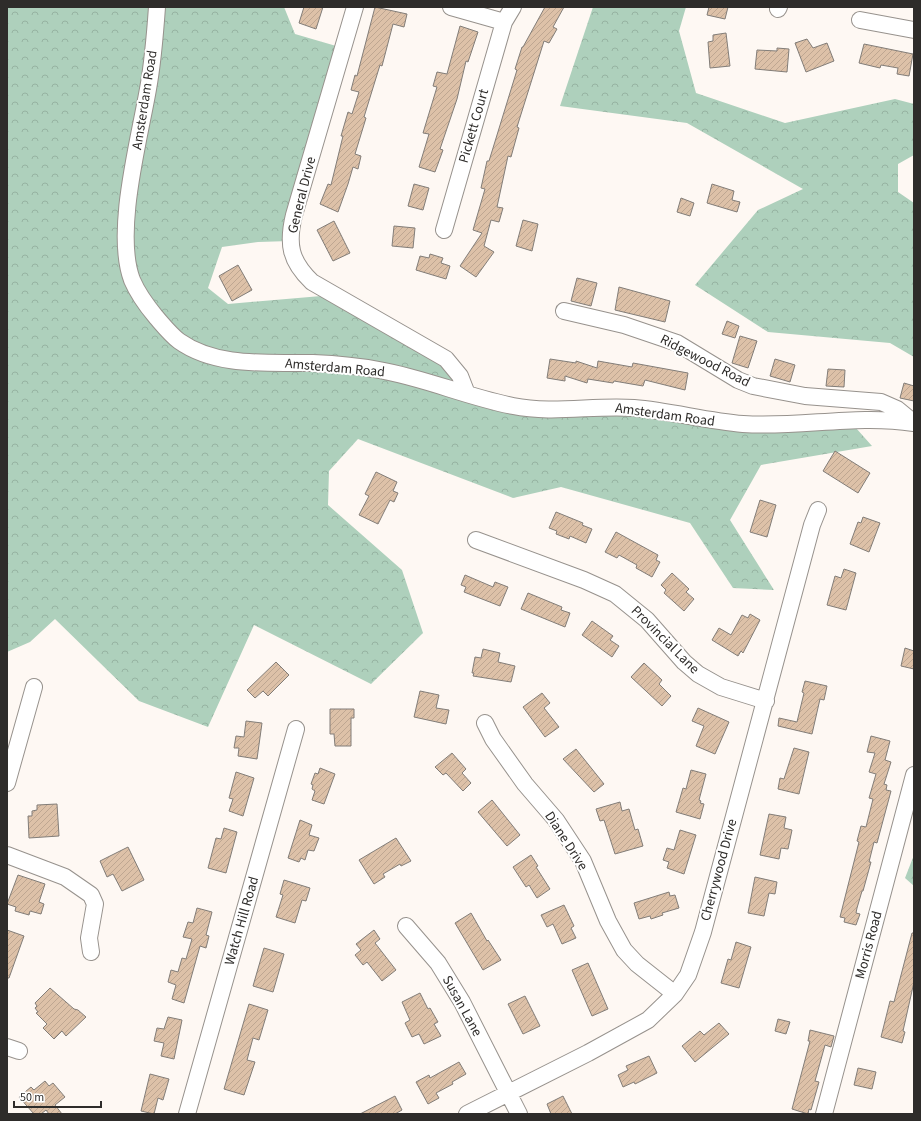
<svg xmlns="http://www.w3.org/2000/svg" width="921" height="1121" viewBox="0 0 921 1121" font-family="'Source Sans 3',sans-serif">
  <style>
    .forest { fill: url(#forest-crowns) }
    .building { fill: url(#building-hatch); stroke: #827d78 }
    .lines { fill: none; stroke-linecap: round; stroke-linejoin: round }
    .minor-casing { stroke: #97928d; stroke-width: 18 }
    .minor { stroke: #fff; stroke-width: 16 }
    .labels { text-anchor: middle; dominant-baseline: central; stroke-width: 4; stroke-linejoin: round; paint-order: stroke }
    .street-label { font-size: 14px; fill: #2e2c2a; stroke: #fff }
  </style>
  <defs>
    <pattern id="forest-crowns" width="20" height="18" patternUnits="userSpaceOnUse"><rect width="20" height="18" fill="#aed0bc"/><path d="M2 6a3 3 0 1 1 6 0M12 15a3 3 0 1 1 6 0" fill="none" stroke="#96b3a2"/></pattern>
    <pattern id="building-hatch" width="6" height="6" patternUnits="userSpaceOnUse"><rect width="6" height="6" fill="#ddc1a8"/><path d="M-1 1l2-2M0 6l6-6M5 7l2-2" fill="none" stroke="#bea691"/></pattern>
  </defs>
  <rect width="100%" height="100%" fill="#fef8f3"/>
  <path class="forest" d="M7,7H284L295,34L343,48L290,241L258,242L222,247L208,288L228,304L333,295L446,359L467,394L723,422L848,419L872,446L761,465L730,520L774,590L733,588L690,523L561,487L513,498L358,439L329,471L328,505L402,570L423,633L371,684L254,625L208,727L139,701L55,619L30,642L7,652Z
    M593,7H686L679,31L696,93L785,123L895,99L914,104V155L898,164V192L914,203V357L890,343L768,332L695,285L758,210L803,189L687,123L560,106Z
    M914,855V886L905,878Z"/>
  <path class="building" d="M304,7H323L316,29L299,23Z
    M375,7L407,14L404,27L393,24L382,66L380,65L364,117L366,118L355,154L361,156L358,169L353,167L348,184L338,212L320,204L328,184L331,185L343,136H341L348,112L352,114L359,92L351,90L355,75L357,76Z
    M545,7H564L553,27L557,29L549,43L544,41L517,127L519,128L511,157L508,156L497,207L503,208L499,222L491,220L484,246L494,252L476,277L460,266L482,233L473,230L485,189L481,188L487,161H489L517,70L515,69L522,47H523Z
    M709,7H728L725,19L707,15Z
    M460,26L478,32L468,62L466,61L457,99L440,149L443,150L435,172L419,167L429,134L423,133L437,87L433,86L437,72L447,74Z
    M726,33L730,66L710,68L708,42L713,41V35Z
    M807,39L813,48L827,43L834,61L806,72L795,43Z
    M864,44L913,54L909,76L897,74L898,68L881,65L880,68L859,63Z
    M777,48L789,49L787,72L755,69L757,50L777,51Z
    M414,184L429,188L423,210L408,206Z
    M712,184L734,191L732,200L740,202L737,212L707,203Z
    M681,198L694,203L690,216L677,212Z
    M523,220L538,224L532,251L516,246Z
    M334,221L350,253L333,261L317,230Z
    M394,226L415,228L413,248L392,246Z
    M430,254L443,258L441,263L450,266L446,279L416,270L420,256L429,258Z
    M238,265L252,290L232,301L219,276Z
    M577,278L597,283L591,306L571,301Z
    M619,287L670,301L665,322L615,310Z
    M727,321L739,326L735,338L722,334Z
    M740,336L757,341L748,368L732,363Z
    M550,359L576,363V361L597,368L598,361L632,367L633,363L688,373L685,390L645,380L643,386L614,381L613,383L588,379L587,383L565,376V381L547,378Z
    M775,359L795,365L790,382L770,376Z
    M828,369L845,370L844,387L826,386Z
    M904,383L914,386V401L900,398Z
    M835,451L870,473L858,493L823,471Z
    M376,472L397,482L393,491L398,493L394,502L390,500L378,524L359,515L369,496L365,494Z
    M760,500L776,505L767,537L750,532Z
    M556,512L583,523L582,525L592,529L586,543L570,536L569,539L556,534L557,531L549,528Z
    M863,517L880,523L869,552L850,544L858,522L861,523Z
    M616,532L658,555L656,560L660,562L652,577L636,568L637,565L619,555L617,558L605,552Z
    M844,569L856,573L846,610L827,605L835,576L841,578Z
    M672,573L689,589L686,592L694,599L684,611L664,593L666,590L661,585Z
    M465,575L493,587L495,582L508,587L500,606L464,592L466,587L461,585Z
    M528,593L562,607L561,610L570,613L565,627L521,609Z
    M750,614L760,620L743,653L741,651L738,656L712,640L719,628L731,635L742,615L748,618Z
    M592,621L613,636L610,640L619,646L612,657L582,635Z
    M905,648L914,651V669L901,666Z
    M483,649L500,653L498,662L515,666L511,682L473,676L474,673H472L475,657L481,658Z
    M276,662L289,675L268,696L263,691L255,698L247,690Z
    M644,663L662,680L659,684L671,696L662,706L631,677Z
    M805,681L827,686L824,700L820,699L812,734L778,726L779,718L797,722L804,693L802,692Z
    M420,691L439,695L436,708L449,710L446,724L414,717Z
    M542,693L550,703L544,708L559,727L545,737L523,707Z
    M698,708L729,722L715,754L696,746L704,726L692,721Z
    M330,709H354V718H351V746H335L334,734H330Z
    M246,721L262,723L257,759L238,756L239,748H234L236,736L244,737Z
    M871,736L890,741L885,760L891,762L884,784L887,785L886,790L891,791L877,843L874,842L869,862H871L863,891H862L857,908L856,913L860,914L856,925L844,922L845,918L840,917L859,842L857,841L861,826L866,827L873,799L869,798L876,774L869,772L875,753L867,752Z
    M794,748L809,752L799,794L778,789L780,778L784,779Z
    M576,749L604,784L594,792L563,759Z
    M452,753L466,769L462,773L471,783L463,791L446,773L443,775L435,767Z
    M320,768L335,774L324,804L312,800L315,791L312,789L313,785L311,784L315,773L318,774Z
    M691,770L706,774L699,800L701,801L700,803L704,804L700,819L676,812L683,788L686,789Z
    M236,772L254,778L243,816L229,811L233,799L229,798Z
    M492,800L520,835L507,846L478,812Z
    M620,802L622,811L629,809L635,830L638,829L643,846L615,854L604,820L600,821L596,809Z
    M57,804L59,836L29,838L28,816H32V811L37,810V805Z
    M769,814L786,817L784,828L792,830L788,849L781,848L779,859L760,855Z
    M300,820L312,825L309,835L319,838L314,851L308,850L305,860L301,858L299,862L288,858Z
    M224,828L237,832L226,873L208,868L216,838L221,839Z
    M680,830L696,835L684,874L667,868L669,862L663,860L667,848L674,850Z
    M396,838L411,861L401,866L400,864L383,874L385,877L374,884L359,860Z
    M128,847L144,880L122,891L113,874L107,877L100,861Z
    M531,855L538,866L536,867L550,889L537,898L529,885L526,887L513,867Z
    M18,875L45,884L39,902L44,904L41,914L30,911L29,915L15,911L16,907L7,904Z
    M755,877L777,882L775,894L769,893L764,916L748,913Z
    M284,880L310,888L306,901L302,900L295,923L276,917L283,895L280,894Z
    M669,892L670,896L675,895L679,908L662,913L663,915L651,919L650,916L639,919L634,903Z
    M564,905L574,926L571,928L576,938L562,944L553,924L547,927L541,915Z
    M197,908L212,912L206,935L209,936L206,948L200,946L184,1003L172,999L176,985L168,982L171,970L178,972L182,958L186,959L192,939L183,937L188,922L193,923Z
    M471,913L487,941L488,940L501,960L483,970L455,923Z
    M7,930L24,936L9,978H7Z
    M374,930L380,939L375,943L396,970L382,981L367,962L363,965L355,955L361,950L356,944Z
    M912,933H914V982L903,1031L905,1032L902,1043L881,1037L890,1001L894,1002Z
    M736,942L751,947L739,988L721,983L728,959L731,960Z
    M264,948L284,954L273,992L253,986Z
    M588,963L608,1009L592,1016L572,970Z
    M50,988L74,1009L78,1010L86,1017L66,1036L62,1031L54,1039L43,1028L47,1024L36,1013L38,1012L35,1008L37,1006L35,1003Z
    M420,993L428,1009L430,1008L438,1022L434,1024L441,1036L424,1044L419,1034L412,1037L405,1023L410,1020L402,1002Z
    M525,996L540,1026L523,1034L508,1004Z
    M249,1004L268,1010L259,1040L253,1038L247,1060L255,1062L244,1095L224,1089Z
    M168,1017L182,1020L174,1059L161,1056L164,1043L154,1041L157,1028L164,1029Z
    M778,1019L790,1022L786,1034L775,1031Z
    M719,1023L729,1034L695,1062L682,1046L700,1031L704,1035Z
    M810,1030L834,1036L831,1047L825,1045L815,1081L819,1082L811,1110L809,1109L808,1114L792,1109L810,1041H808Z
    M649,1056L657,1073L635,1084L634,1082L623,1087L618,1075L628,1070L626,1066Z
    M459,1062L466,1074L452,1082L453,1084L436,1093L439,1098L428,1104L416,1082L429,1075L430,1078Z
    M858,1068L876,1072L872,1089L854,1085Z
    M150,1074L169,1079L163,1100L158,1098L154,1114L141,1111Z
    M45,1081L49,1086L53,1083L65,1097L55,1105L62,1114H49L46,1110L41,1114H34L19,1097L31,1087L34,1090Z
    M395,1096L402,1110L395,1114H360Z
    M563,1096L572,1114H551L547,1104Z"/>
  <g class="lines">
    <defs>
      <path id="minor" d="M157,7C155,35 153,62 148,89C139,141 114,232 132,280C138,294 146,305 156,317C163,325 170,334 179,341C217,368 269,362 313,363C335,364 358,366 379,370C425,378 467,397 513,406C553,414 594,405 634,408C671,411 706,421 743,424C801,428 855,414 914,423
        M355,7L294,215C287,244 290,261 312,282L446,359L460,376L467,394
        M451,7L504,22
        M778,9L779,7
        M860,20L914,30
        M444,230L504,22L513,7
        M564,311L624,325L677,343L738,380L753,386L805,396L881,402L897,409L914,423
        M476,540L584,580L615,594L647,620L684,662L698,674L721,687L766,701
        M485,723L493,739L525,784L556,820L583,861L608,921L624,950L637,964L675,994
        M7,783L34,687
        M7,855L65,877L91,895L95,904L89,938L91,952
        M406,926L438,963L462,1002L519,1114
        M7,1047L19,1051
        M187,1114L296,729
        M467,1114L588,1053L648,1020L675,994L688,975L703,932L812,525L818,510
        M824,1114L914,775"/>
    </defs>
    <use href="#minor" class="minor-casing"/>
    <use href="#minor" class="minor"/>
  </g>
  <g class="labels">
    <g class="street-label">
      <text transform="translate(145 100) rotate(-81)">Amsterdam Road</text>
      <text transform="translate(474 126) rotate(-74)">Pickett Court</text>
      <text transform="translate(302 195) rotate(-76)">General Drive</text>
      <text transform="translate(705 361) rotate(27)">Ridgewood Road</text>
      <text transform="translate(335 368) rotate(5)">Amsterdam Road</text>
      <text transform="translate(665 415) rotate(8)">Amsterdam Road</text>
      <text transform="translate(665 640) rotate(45)">Provincial Lane</text>
      <text transform="translate(566 841) rotate(57)">Diane Drive</text>
      <text transform="translate(719 870) rotate(-75)">Cherrywood Drive</text>
      <text transform="translate(242 921) rotate(-74)">Watch Hill Road</text>
      <text transform="translate(869 945) rotate(-75)">Morris Road</text>
      <text transform="translate(462 1006) rotate(61)">Susan Lane</text>
    </g>
  </g>
  <rect width="921" height="1121" fill="none" stroke="#2e2c2a" stroke-width="16"/>
  <path d="M14 1101v6h87v-6" fill="none" stroke="#2e2c2a" stroke-width="2"/>
  <text x="20" y="1101" font-size="12" fill="#2e2c2a" stroke="#ffffff" stroke-width="3" paint-order="stroke">50 m</text>
</svg>
